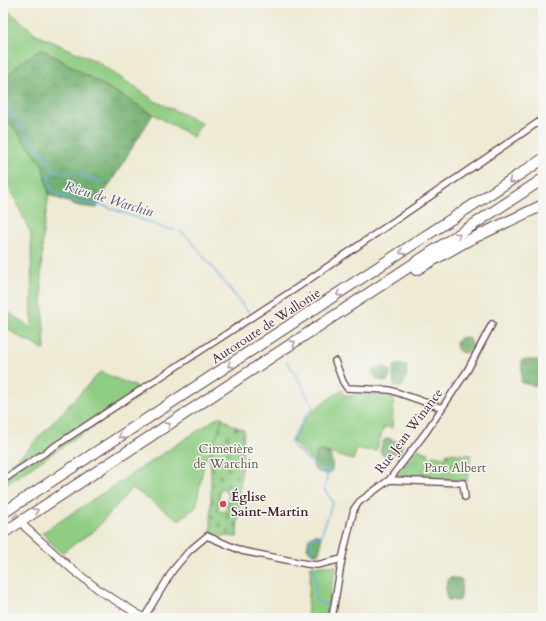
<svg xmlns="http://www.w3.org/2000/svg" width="546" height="621" viewBox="0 0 546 621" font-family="Cardo,serif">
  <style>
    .grass { fill: #8fcd83; stroke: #6c7657 }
    .forest { fill: url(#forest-crowns); stroke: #5e684e }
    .cemetery { fill: url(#cemetery-stones); stroke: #6c7657; fill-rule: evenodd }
    .park { fill: url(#park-crowns); stroke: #6c7657 }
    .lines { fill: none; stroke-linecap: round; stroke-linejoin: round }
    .stream { stroke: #72afe4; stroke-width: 1.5 }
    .tertiary-tunnel { stroke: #cdc1b1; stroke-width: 7; stroke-dasharray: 7 3.5; stroke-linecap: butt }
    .minor-casing { stroke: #633d44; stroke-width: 8 }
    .tertiary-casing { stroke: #633d44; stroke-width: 9 }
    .motorway-casing { stroke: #633d44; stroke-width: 12 }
    .minor { stroke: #fff; stroke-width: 5.5 }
    .tertiary { stroke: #fff; stroke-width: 7 }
    .motorway { stroke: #fff; stroke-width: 10 }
    .oneway { stroke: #ae9aa0 }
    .poi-dot { fill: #d1495b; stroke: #f6f6f2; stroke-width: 1.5 }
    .labels { text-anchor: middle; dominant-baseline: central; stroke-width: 3; stroke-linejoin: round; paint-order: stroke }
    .street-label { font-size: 13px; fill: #4a1f2b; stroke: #f6f6f2 }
    .park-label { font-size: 13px; fill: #5f5345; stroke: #f6f6f2 }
    .poi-label { font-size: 13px; font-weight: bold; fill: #4a1f2b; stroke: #f6f6f2; text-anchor: start }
    .water-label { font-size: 14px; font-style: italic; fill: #58516c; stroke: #f6f6f2 }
  </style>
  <defs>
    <pattern id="forest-crowns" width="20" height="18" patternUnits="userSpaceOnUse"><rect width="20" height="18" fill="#73b071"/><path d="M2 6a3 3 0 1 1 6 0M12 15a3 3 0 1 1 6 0" fill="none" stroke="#608f5d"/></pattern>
    <pattern id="cemetery-stones" width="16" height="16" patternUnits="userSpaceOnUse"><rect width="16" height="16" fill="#8fcd83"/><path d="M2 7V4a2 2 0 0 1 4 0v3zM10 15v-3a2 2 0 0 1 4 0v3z" fill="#77a66b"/></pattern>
    <pattern id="park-crowns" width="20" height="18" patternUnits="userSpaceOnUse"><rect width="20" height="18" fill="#8fcd83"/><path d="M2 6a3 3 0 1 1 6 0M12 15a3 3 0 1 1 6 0" fill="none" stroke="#77a66b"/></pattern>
  </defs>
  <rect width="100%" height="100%" fill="#f6f6f2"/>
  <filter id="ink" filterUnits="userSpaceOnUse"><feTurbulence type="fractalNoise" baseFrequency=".025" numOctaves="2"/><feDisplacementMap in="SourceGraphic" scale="8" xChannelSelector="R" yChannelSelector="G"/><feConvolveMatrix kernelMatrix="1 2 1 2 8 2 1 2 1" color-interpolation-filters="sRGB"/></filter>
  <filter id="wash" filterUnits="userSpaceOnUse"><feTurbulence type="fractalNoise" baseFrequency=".012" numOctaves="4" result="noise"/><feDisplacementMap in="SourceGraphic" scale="16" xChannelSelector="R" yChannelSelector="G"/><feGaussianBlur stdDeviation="0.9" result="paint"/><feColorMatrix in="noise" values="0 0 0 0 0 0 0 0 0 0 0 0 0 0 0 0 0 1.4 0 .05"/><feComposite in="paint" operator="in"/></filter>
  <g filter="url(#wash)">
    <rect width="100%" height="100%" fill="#eeead3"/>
    <path class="grass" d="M3,6L37,35L96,61L155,101L202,123L193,137L42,49L21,62L3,80Z
      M3,114L42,164L49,195L43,232L41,275L45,350L16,335L3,324V308L32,329L31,234L3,173Z
      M100,372L137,387L144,393L3,486V472L27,450Z
      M342,390L345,396L390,393L394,394L392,428L384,427L376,451L357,449L353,460L323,451L317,452L313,462L291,440C307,413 316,407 342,390Z
      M220,416L223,418L209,456L205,458L196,507L179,520L132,488L95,530L61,553L42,533Z
      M311,566H336L325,618H307Z"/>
    <path class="forest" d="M41,49L153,114L100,200L97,208L79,206L49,195L42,164L3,114V80L21,62Z
      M456 345a8 8 0 1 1 16 0a8 8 0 1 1-16 0Z
      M522,360H543V387L521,383Z
      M399,364L406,366L407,375L403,385L398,388L394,385L393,375L394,366Z
      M384,367L390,371V377L386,382C380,381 373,377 372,371L375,368Z
      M388,438L398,442L402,445L400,452L388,455H382L380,451L383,441Z
      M323,451L330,454C332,462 335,470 328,475L316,471L313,466L317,452Z
      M315,534L321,536C322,542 321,549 318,554L311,553L307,548L309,538Z
      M450,577L462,580L461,599L459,601L448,600C444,593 445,584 450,577Z"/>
    <path class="cemetery" d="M223,418L232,425L244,430L237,537L213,535L211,533V468L209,456ZM220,489H226V493H229L226,512L218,511Z"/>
    <path class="park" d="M417,449L429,453L428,456L432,458L433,455L446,457L447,453L471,455L467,481L394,478Z"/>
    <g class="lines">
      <path class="stream" d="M3,100L17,122L53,167L55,171L49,177V184L57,194L80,203L102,205L164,228L174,230
        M55,171L77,174L104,183
        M180,231L187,236L249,313
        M287,362L296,375L314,408L308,413L291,440L293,446L319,470H329L324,489L333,502L321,536L318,538L312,536L310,538L314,564
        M314,567L316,599L318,602L327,605L328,609L326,618"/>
    </g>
  </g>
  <g filter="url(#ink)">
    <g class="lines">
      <path class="tertiary-tunnel" d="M7,507L23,524"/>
      <defs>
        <path id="minor" d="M335,361L343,382L347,388L390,390L442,408
          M3,480L298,287L543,119
          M389,480L463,483L465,497
          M144,618L173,570L189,551L207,536L242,551L307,564L317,565L342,559
          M332,618L342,559L354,509L359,502L389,480L426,432L467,371L492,324"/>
        <path id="tertiary" d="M3,503L4,504
          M25,527L73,570L102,592L144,618"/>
        <path id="motorway" d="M416,270L467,241L543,205
          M3,513L543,159
          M3,533L543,179"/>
      </defs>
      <use href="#minor" class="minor-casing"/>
      <use href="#tertiary" class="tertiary-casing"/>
      <use href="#motorway" class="motorway-casing"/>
      <use href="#minor" class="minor"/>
      <use href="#tertiary" class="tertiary"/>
      <use href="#motorway" class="motorway"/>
    </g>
    <defs><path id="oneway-chevron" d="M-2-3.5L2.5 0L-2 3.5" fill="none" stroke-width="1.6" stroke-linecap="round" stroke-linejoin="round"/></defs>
    <g class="oneway">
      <use href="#oneway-chevron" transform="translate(511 181) rotate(146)"/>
      <use href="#oneway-chevron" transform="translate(458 235) rotate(-34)"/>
      <use href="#oneway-chevron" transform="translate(402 252) rotate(147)"/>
      <use href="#oneway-chevron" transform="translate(339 294) rotate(147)"/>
      <use href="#oneway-chevron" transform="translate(293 343) rotate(-33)"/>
      <use href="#oneway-chevron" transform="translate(230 365) rotate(147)"/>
      <use href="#oneway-chevron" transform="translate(168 425) rotate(-33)"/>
      <use href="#oneway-chevron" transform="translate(121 436) rotate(147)"/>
      <use href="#oneway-chevron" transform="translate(36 511) rotate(-33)"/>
    </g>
  </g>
  <circle class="poi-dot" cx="223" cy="504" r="4"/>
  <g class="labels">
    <g class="street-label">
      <text transform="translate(266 326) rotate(-33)">Autoroute de Wallonie</text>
      <text transform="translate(409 431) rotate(-53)">Rue Jean Winance</text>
    </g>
    <g class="park-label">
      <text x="226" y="449">Cimetière<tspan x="226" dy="15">de Warchin</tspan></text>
      <text x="455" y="468">Parc Albert</text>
    </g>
    <g class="poi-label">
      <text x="231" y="497">Église<tspan x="231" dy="15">Saint-Martin</tspan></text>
    </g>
    <g class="water-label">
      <text transform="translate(109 199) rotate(17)">Rieu de Warchin</text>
    </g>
  </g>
  <rect width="546" height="621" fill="none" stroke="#f6f6f2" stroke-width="16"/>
</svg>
